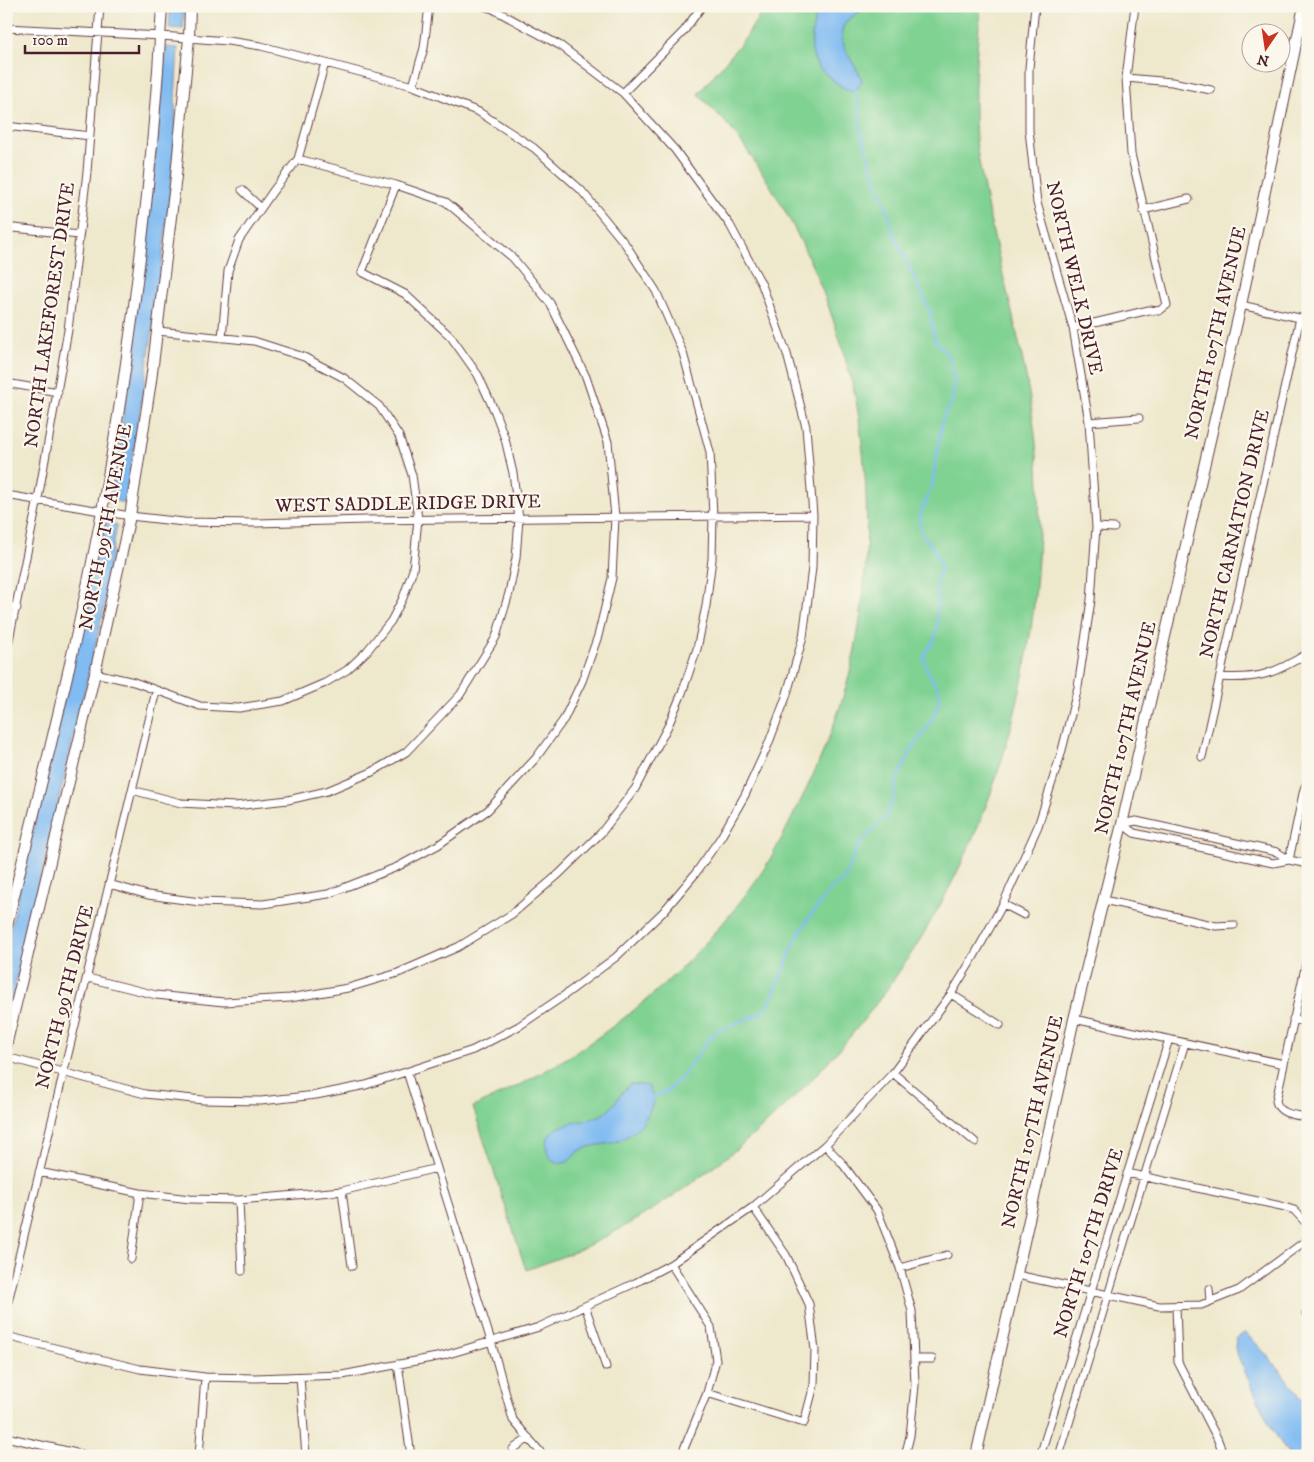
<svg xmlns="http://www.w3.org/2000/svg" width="1314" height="1462" viewBox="0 0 1314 1462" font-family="'IM FELL DW Pica',serif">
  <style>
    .green { fill: #80d293; stroke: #65785f }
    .water { fill: #80bbf2; stroke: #656d8e }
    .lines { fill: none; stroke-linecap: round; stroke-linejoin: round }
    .stream { stroke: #80bbf2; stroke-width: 2.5 }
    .street-casing { stroke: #633d43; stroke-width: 9 }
    .secondary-casing { stroke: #633d43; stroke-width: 12 }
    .street { stroke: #fff; stroke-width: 7 }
    .secondary { stroke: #fff; stroke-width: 10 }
    .labels { text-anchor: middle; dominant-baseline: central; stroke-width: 4.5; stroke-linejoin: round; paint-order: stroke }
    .street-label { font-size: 19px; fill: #4a1f2b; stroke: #fbf7ec }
  </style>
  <rect width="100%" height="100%" fill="#fbf7ec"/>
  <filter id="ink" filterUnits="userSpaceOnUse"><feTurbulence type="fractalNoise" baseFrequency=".02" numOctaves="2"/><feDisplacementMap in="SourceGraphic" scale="10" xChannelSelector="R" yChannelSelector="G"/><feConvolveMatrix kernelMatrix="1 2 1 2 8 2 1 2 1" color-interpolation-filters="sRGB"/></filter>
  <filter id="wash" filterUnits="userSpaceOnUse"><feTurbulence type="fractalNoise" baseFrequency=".0096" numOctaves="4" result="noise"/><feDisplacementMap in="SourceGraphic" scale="20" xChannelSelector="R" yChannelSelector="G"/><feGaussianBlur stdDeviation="1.12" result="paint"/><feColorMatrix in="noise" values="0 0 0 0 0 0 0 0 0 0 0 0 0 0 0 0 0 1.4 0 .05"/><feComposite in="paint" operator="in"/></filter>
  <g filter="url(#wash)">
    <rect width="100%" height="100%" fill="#eee8cc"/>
    <path class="green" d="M765,6H981C976,50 973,96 976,140C977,155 981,170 983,184C992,234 1005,281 1016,330C1028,381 1037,433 1039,485C1043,611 1017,748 962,862C888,1019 761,1152 609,1235C582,1250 554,1260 526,1270L473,1107C589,1057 688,978 760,875C776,852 788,825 801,800C822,758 840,714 851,668C871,582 871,487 856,400C854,388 850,376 847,365C825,283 787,202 735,134C725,120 710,107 698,94L746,37Z"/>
    <path class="water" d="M170,6H184L183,29L169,28Z
      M830,6H866C861,12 853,15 847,21C831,39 856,63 862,80C860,86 856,92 848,90C841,88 819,70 816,63C808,47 812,29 817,13Z
      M166,47L178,48L175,99L176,130L172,177L159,287L144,387L125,503L111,500L120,450L122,424L154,168Z
      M104,523L117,525L108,573L105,604L6,1024V948Z
      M631,1084L648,1086L654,1097C651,1118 633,1138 612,1143C602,1145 589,1145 579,1151C573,1155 570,1164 561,1163C545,1162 542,1140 553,1131C569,1119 590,1124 606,1112C617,1104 620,1091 631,1084Z
      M1244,1333C1252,1335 1306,1401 1308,1409C1310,1424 1308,1441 1308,1456H1289L1268,1422L1240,1361L1235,1348L1236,1339Z"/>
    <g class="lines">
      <path class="stream" d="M654,1097L666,1092L681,1078L705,1044L714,1033L722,1029L761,1013L769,1004L798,936L808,919L832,888L845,879L856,850L864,839L886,816L893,799L897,779L912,749L932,720L938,705L940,692L927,670L924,660L926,651L933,643L937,630V582L941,566L934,549L921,532L920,516L932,486L942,420L952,400L955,382L949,356L935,340L930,312L894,235L888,211L875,178L861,131L858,99L854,90"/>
    </g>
  </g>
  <g filter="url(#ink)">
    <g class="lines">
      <defs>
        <path id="street" d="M6,28L161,36L228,41L261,46L413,86L479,112L534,148L581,190L626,245L656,291L683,353L710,452L713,516L712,559L706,606L697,649L682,693L668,726L635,789L601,833L559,874L512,914L458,947L398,973L348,988L290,998L224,1002L156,995L88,978
          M1126,78L1172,82L1211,90
          M413,86L424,48L429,6
          M623,93L684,31L702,6
          M6,126L90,136
          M242,190L261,208
          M1143,210L1189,199
          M6,230L14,228L79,235
          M1241,305L1308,320
          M1073,328L1149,310L1159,311L1167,305L1131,154L1126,78L1135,6
          M222,338L228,271L239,240L273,191L298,159L325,63
          M6,383L58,392
          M1089,422L1139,418
          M6,495L130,516L184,522L256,523L367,520L813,515
          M1096,527L1114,528
          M6,606L17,608
          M6,654L38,499L68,330L87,172L100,6
          M95,673L134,682L200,706L239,708L283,701L325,683L347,670L367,651L391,621L403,598L413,570L418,519L412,475L399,436L379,406L344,378L304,357L254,341L158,331
          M1220,677C1258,680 1276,673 1308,653
          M1202,757L1300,318
          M132,790L181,803L235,806L288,800L327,791L372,772L406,752L460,695L496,637L509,593L516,558L519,519L513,473L505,439L495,412L478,375L451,337L405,294L362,272L396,185
          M1122,824L1136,821L1277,852L1289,860L1308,864
          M1122,824L1134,833L1273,863L1289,860
          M1289,860L1304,789L1308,781
          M109,884L148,895L200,902L263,904L328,894L397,867L438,845L488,810L536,758L564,719L582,681L598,636L612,578L615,517L608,442L586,377L550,303L513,258L446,202L396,185L298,159
          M1104,900L1216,926L1234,925
          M1024,915L1003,904L1038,826L1061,754L1078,687L1091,600L1096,527L1089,422L1073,328L1037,203L1029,130V68L1035,6
          M1308,954L1276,1101C1279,1115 1296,1115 1308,1117
          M951,994L1000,1025
          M1074,1019L1284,1064
          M1293,1019L1308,1022
          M6,1057L145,1094L203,1100L261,1101L316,1095L366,1085L473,1050L519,1026L562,997L616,957L663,912L695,874L721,837L745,795L768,745L786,697L803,637L812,568L813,515L806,427L787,354L762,285L730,225L675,150L623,93L561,46L493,9L483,6
          M407,1072L491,1341L513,1420L542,1454L546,1456
          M893,1073L975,1142
          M825,1145L842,1163L877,1210L900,1268L912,1311L915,1385L910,1436L905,1456
          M39,1172L140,1193L190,1199L239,1200L342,1191L437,1168
          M1127,1173L1281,1206L1294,1210L1308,1225
          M342,1191L352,1266
          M239,1200L242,1271
          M131,1259L140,1193
          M671,1264L711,1327L716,1360L707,1393L681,1456
          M900,1268L947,1255
          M1017,1275L1159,1306L1201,1305L1239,1290L1308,1239
          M1209,1289L1210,1301
          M585,1306L606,1367
          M1176,1306L1178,1362L1217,1438L1224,1456
          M6,1310L156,691
          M1308,1313L1306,1314L1308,1316
          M6,1336L140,1369L205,1377L255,1378L342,1375L442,1356L539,1327L635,1283L671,1264L753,1207L825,1145L893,1073L951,994L973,958L1003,904
          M914,1359H932
          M398,1364L411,1456
          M300,1377L306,1456
          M707,1393L804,1423L814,1385L815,1350L809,1304L786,1255L753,1207
          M6,1437L89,1456
          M513,1449L529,1438
          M199,1456L205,1377
          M1040,1456L1169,1039
          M1059,1456L1185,1043"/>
        <path id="secondary" d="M6,929C39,790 76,651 102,511C132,344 153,175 162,6
          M6,1046L95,673L130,516L151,381L176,176L189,38L190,6
          M976,1456L1074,1019L1122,824L1241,305L1304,6"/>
      </defs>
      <use href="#street" class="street-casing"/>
      <use href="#secondary" class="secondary-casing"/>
      <use href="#street" class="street"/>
      <use href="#secondary" class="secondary"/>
    </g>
  </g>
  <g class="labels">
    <g class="street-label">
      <text transform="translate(1074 278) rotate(77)">NORTH WELK DRIVE</text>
      <text transform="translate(50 315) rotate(-82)">NORTH LAKEFOREST DRIVE</text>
      <text transform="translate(1216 333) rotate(-77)">NORTH 107TH AVENUE</text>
      <text transform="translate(408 504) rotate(-1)">WEST SADDLE RIDGE DRIVE</text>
      <text transform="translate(106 527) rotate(-79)">NORTH 99TH AVENUE</text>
      <text transform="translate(1235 534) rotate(-77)">NORTH CARNATION DRIVE</text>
      <text transform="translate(1126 728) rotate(-77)">NORTH 107TH AVENUE</text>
      <text transform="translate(65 997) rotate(-76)">NORTH 99TH DRIVE</text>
      <text transform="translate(1033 1122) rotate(-77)">NORTH 107TH AVENUE</text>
      <text transform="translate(1089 1243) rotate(-73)">NORTH 107TH DRIVE</text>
    </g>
  </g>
  <rect width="1314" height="1462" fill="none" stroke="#fbf7ec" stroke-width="25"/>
  <g transform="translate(1266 48) rotate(193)"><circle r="24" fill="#fbf7ec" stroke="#b4a19f"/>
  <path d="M0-4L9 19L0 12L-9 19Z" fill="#c8321e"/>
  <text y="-8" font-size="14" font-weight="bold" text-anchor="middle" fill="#4a1f2b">N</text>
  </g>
  <path d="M25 45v8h114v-8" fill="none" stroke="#4a1f2b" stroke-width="2.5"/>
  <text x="32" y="45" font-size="15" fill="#4a1f2b" stroke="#fbf7ec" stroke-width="4" paint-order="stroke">100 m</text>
</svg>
